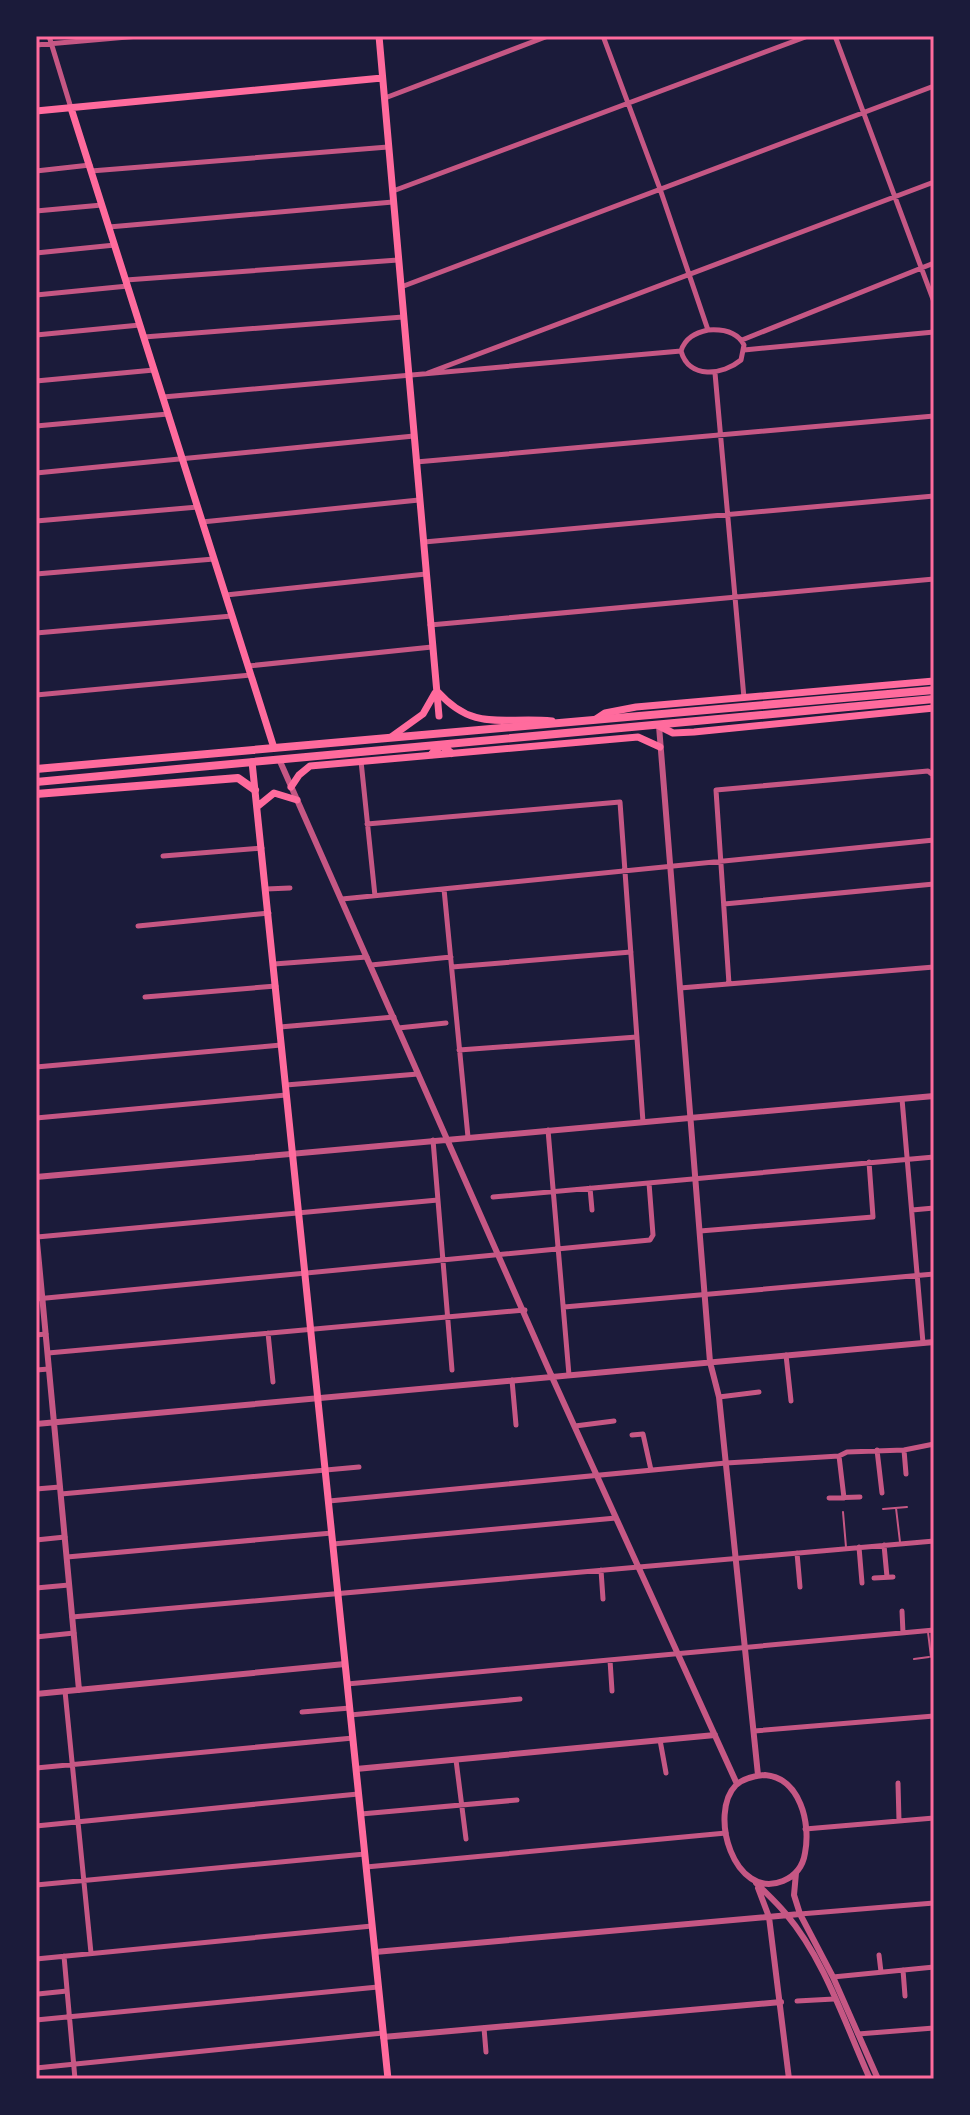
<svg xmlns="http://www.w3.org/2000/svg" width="970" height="2115" viewBox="0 0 970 2115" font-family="'Asap Condensed',sans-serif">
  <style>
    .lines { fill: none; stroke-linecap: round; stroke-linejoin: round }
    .service { stroke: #c65784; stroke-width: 2 }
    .minor { stroke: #c65784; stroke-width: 5 }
    .tertiary { stroke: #c65784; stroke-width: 6 }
    .secondary { stroke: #ff6b9d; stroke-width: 7 }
    .primary { stroke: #ff6b9d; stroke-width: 8 }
    .neatline { fill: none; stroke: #ff6b9d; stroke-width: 3 }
  </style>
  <rect width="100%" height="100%" fill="#1b1b3a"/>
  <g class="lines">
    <path class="service" d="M896,1508L900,1542
      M883,1509L907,1507
      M843,1512L846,1547
      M928,1632L931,1657H934
      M914,1659L929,1657"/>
    <path class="minor" d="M49,36L71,108
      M603,36L660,189L708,330
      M835,36L934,302
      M36,45L139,36
      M385,98L548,36
      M36,171L90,165
      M91,171L388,147
      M393,191L808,36
      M36,211L102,205
      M109,227L393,202
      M36,253L115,245
      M126,280L398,260
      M401,287L934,86
      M36,295L128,286
      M708,330C722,329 737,331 744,345L741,360C723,375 689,380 681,351C685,338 695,333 708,330Z
      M36,335L140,325
      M144,337L403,317
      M742,340L934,263
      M744,350L934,332
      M428,373L934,182
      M715,373L744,698
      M36,381L154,370
      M163,397L681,351
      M36,426L168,414
      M416,462L934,416
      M36,473L414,436
      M36,521L198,507
      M202,522L419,500
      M424,542L934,496
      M36,574L214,559
      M226,595L426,574
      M430,625L934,579
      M36,633L232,616
      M248,666L432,647
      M36,695L251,675
      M361,761L375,896
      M367,824L620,802L643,1122
      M163,856L262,848
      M266,889L290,888
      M444,889L468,1137
      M342,899L934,840
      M724,904L934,884
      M138,926L269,913
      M274,964L367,957
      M371,965L451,957
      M452,967L631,952
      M729,984L716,790L928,771L933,775L934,784
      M680,988L934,967
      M145,997L276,986
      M280,1027L394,1017
      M398,1028L446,1023
      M459,1050L637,1037
      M36,1067L281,1045
      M286,1085L418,1074
      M902,1099L923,1343
      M36,1118L286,1095
      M548,1130L569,1375
      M433,1140L452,1370
      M590,1188L592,1210
      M493,1197L934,1157
      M912,1210L934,1208
      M700,1231L873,1217L869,1162
      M37,1237L438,1200
      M36,1299L650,1240L653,1235L649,1183
      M564,1307L934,1274
      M268,1333L273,1382
      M36,1335L46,1334
      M48,1353L525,1310
      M786,1355L791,1401
      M36,1370L49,1369
      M512,1380L516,1425
      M719,1397L759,1392
      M575,1426L614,1421
      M632,1435L643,1434L651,1470
      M877,1450L882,1493
      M904,1450L906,1474
      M839,1456L844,1498
      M36,1489L60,1487
      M61,1494L359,1467
      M829,1498L860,1497
      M329,1501L726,1463L839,1456L847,1452L904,1450L934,1444
      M36,1540L65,1537
      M333,1544L616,1518
      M884,1545L887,1577
      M859,1547L862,1583
      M797,1553L800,1587
      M67,1557L332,1533
      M601,1570L603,1599
      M874,1578L893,1577
      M36,1588L69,1585
      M902,1611L903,1633
      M72,1617L934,1541
      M36,1637L74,1633
      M610,1660L612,1691
      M347,1684L934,1630
      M65,1691L91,1953
      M302,1712L350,1708
      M350,1715L520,1699
      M754,1731L934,1716
      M660,1740L666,1773
      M456,1760L466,1839
      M36,1768L353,1738
      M898,1783L899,1821
      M361,1814L517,1800
      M36,1826L358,1794
      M805,1829L934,1818
      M366,1867L726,1833
      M36,1885L365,1854
      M800,1914L934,1903
      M879,1955L881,1972
      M64,1956L75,2079
      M36,1959L372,1926
      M903,1970L905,1996
      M833,1977L934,1967
      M38,1994L67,1991
      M797,2001L834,1999
      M36,2020L378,1987
      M484,2028L486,2052
      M858,2034L934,2028
      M36,2068L383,2033"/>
    <path class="tertiary" d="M659,726L710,1362L719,1397L758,1775
      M279,759L552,1377L737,1784
      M36,1177L934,1096
      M36,1231L79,1690
      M36,1424L934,1342
      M36,1694L345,1664
      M356,1769L715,1735
      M765,1775C800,1778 811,1823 805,1853C803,1866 795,1876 783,1881C734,1901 708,1813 736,1785C744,1778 754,1776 765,1775Z
      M796,1873L794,1895L800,1914L833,1977L878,2079
      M756,1883C766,1893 777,1903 786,1914C825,1960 845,2024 870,2079
      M758,1888L769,1917L789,2079
      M375,1952L800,1914
      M383,2037L781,2002"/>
    <path class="secondary" d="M379,36L439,716
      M71,108L274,748
      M36,111L382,78
      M438,692C475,733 503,716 552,721
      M596,719L605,713L636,707L934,681
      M659,726L673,733L694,732L934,708
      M391,737L423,714L435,693
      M252,762L388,2079
      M291,787L299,775L310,766L638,737L660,747
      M258,806L274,793L297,800"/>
    <path class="primary" d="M432,754L441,745L451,753
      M36,769L934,690
      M36,782L934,699
      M36,794L238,778L255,790"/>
  </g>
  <rect width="970" height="2115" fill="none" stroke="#1b1b3a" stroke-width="76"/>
  <rect x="38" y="38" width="894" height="2039" class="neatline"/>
</svg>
